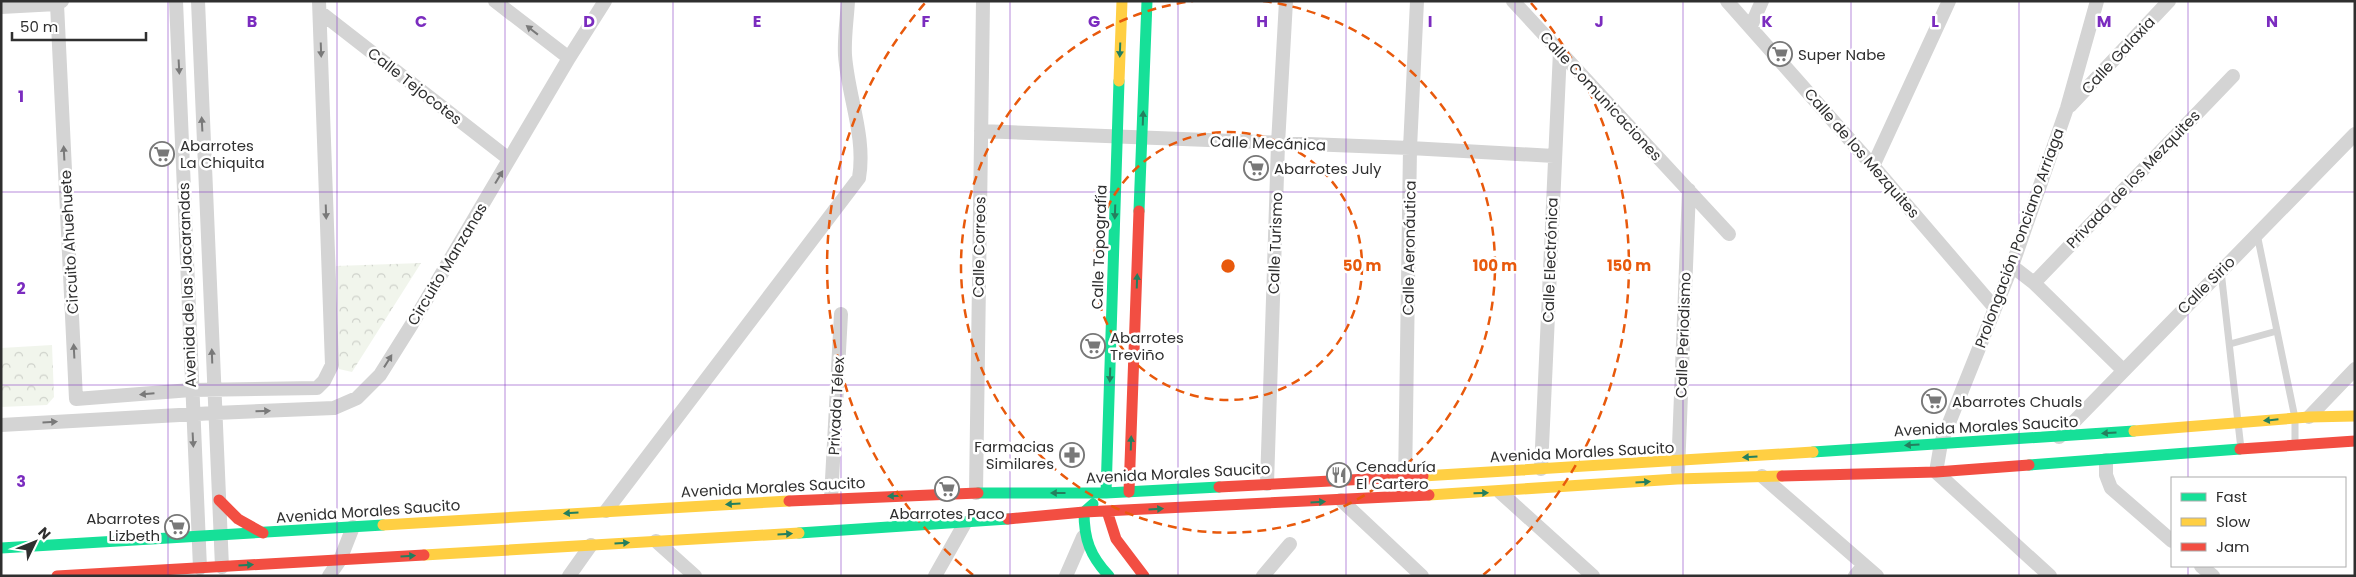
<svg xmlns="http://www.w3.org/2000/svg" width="2356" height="577" viewBox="0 0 2356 577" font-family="Poppins,sans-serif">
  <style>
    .forest { fill: url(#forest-crowns) }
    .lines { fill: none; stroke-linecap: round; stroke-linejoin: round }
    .lane { stroke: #d4d4d4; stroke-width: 7 }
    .street { stroke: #d4d4d4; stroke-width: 14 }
    .fast { stroke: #16e098; stroke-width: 11 }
    .slow { stroke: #ffcf43; stroke-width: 11 }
    .jam { stroke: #f24e42; stroke-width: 11 }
    .oneway { fill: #797979 }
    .oneway2 { fill: #247f5e }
    .grid { fill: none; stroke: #7b2cbf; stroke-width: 1; stroke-opacity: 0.55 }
    .ring { fill: none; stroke: #e8590c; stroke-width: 2.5; stroke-dasharray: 9 6 }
    .labels { text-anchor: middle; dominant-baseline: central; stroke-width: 5; stroke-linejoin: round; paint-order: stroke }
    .poi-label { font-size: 15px; fill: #2f2f2f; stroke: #fff; text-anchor: start }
    .street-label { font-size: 15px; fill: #2f2f2f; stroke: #fff }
    .grid-label { font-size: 16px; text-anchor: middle; font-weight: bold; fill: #7b2cbf; stroke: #fff; stroke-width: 5; stroke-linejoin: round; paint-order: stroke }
    .centre { fill: #e8590c; stroke: #fff; stroke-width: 2.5 }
    .ring-label { font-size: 15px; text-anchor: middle; font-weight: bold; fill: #e8590c; stroke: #fff; stroke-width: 5; stroke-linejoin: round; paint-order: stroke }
  </style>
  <defs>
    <pattern id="forest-crowns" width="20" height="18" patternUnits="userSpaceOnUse" patternTransform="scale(1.25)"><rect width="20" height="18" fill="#f1f5ec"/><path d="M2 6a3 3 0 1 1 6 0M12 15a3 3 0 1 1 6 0" fill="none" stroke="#cfd2cb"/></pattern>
  </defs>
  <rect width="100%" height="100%" fill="#fff"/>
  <path class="forest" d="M421,263L352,372L339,369L336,266Z
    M52,345L54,397L47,405L1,407V348Z"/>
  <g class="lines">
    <path class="lane" d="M2257,234L2295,418V445
      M2221,271L2241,449
      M2230,344L2277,331"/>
    <path class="street" d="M176,1L200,568
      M198,1L222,567
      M495,1L569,58
      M1513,1L1729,234
      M1727,1L1873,166L1994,307
      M57,4L76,399L191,390L317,388L324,381L332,365L319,1
      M1,7L57,4L62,1
      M320,12L509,159
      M1751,26L1762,1
      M2070,106L2169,1
      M981,131L1410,148L1554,156
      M1873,166L1949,1
      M2012,266L2034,283L2123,370
      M2034,283L2233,76
      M2309,417L2355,369
      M1,425L215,413L334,408L357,398L380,375L412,324L569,58L605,1
      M2059,437L2355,134
      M2106,460V475L2111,488L2172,541
      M1541,469L1560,51
      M1678,471L1689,190
      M1762,476L1877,576
      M1267,484L1278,144L1286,1
      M1405,485L1410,148L1417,1
      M1500,492L1593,576
      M976,493L983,1
      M831,498L841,314
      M1341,500L1422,576
      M606,511L859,178C866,136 848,97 845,55C844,38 847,19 848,1
      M656,541L695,576
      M2201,566L2213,576
      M329,576L340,560L353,527
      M569,576L591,545
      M935,576L965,523
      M1066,576L1083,537
      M1263,576L1290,544
      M1855,576L1864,565
      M2050,576L1936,472L1941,443L2012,266L2067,108L2097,1"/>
    <path class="fast" d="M1139,211L1147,1
      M1813,452L2134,431
      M2029,465L2240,449
      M978,493H1106L1219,487
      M1106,493L1119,81
      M1093,504L1084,512C1084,539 1090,556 1109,576
      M799,533L1008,519
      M1,548L383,525"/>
    <path class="slow" d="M1119,81L1122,1
      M2134,431L2309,417L2355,416
      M1423,476L1813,452
      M1429,495L1677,479L1782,476
      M383,525L789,501
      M424,555L799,533"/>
    <path class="jam" d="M2240,449L2355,441
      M1782,476L1936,472L2029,465
      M1219,487L1423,476
      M1129,492L1139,211
      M219,500L238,519L263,533
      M789,501L978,493
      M1107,511L1116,539L1144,576
      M1008,519L1084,512L1429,495
      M57,576L424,555"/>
  </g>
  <defs><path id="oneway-solid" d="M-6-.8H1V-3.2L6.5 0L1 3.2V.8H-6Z" transform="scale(1.25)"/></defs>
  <g class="oneway">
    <use href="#oneway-solid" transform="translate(532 30) rotate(-142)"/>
    <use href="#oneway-solid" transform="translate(321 50) rotate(88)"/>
    <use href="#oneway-solid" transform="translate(179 67) rotate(87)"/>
    <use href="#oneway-solid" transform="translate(202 124) rotate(-93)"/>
    <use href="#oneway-solid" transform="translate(64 153) rotate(-93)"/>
    <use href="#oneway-solid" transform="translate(499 177) rotate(-59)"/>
    <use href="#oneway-solid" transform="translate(326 212) rotate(88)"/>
    <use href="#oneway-solid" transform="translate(74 351) rotate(-93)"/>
    <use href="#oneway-solid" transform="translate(212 356) rotate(-92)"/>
    <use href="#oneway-solid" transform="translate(388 361) rotate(-58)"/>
    <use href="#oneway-solid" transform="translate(147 394) rotate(175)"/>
    <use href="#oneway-solid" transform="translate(263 411) rotate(-2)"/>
    <use href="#oneway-solid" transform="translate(50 422) rotate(-3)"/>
    <use href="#oneway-solid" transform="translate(193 440) rotate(87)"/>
  </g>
  <g class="oneway2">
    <use href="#oneway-solid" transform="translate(1120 50) rotate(92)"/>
    <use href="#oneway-solid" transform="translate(1143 118) rotate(-88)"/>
    <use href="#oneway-solid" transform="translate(1115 212) rotate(92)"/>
    <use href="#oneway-solid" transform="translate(1137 281) rotate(-88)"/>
    <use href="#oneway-solid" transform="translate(1110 375) rotate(92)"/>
    <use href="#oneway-solid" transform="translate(2271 420) rotate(174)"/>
    <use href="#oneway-solid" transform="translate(2109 433) rotate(176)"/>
    <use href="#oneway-solid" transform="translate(1131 443) rotate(-88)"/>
    <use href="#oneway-solid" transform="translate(1912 445) rotate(176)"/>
    <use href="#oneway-solid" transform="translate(1750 457) rotate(176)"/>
    <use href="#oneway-solid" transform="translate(1643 482) rotate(-4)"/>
    <use href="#oneway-solid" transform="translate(1058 493) rotate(180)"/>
    <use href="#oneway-solid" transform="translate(1481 493) rotate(-2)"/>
    <use href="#oneway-solid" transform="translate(895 496) rotate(178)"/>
    <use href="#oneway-solid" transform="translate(1318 502) rotate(-3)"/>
    <use href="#oneway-solid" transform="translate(733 504) rotate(177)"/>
    <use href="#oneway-solid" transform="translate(1156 509) rotate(-3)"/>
    <use href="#oneway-solid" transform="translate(571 513) rotate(176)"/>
    <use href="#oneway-solid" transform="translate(785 534) rotate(-3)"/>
    <use href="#oneway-solid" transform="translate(622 543) rotate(-4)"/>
    <use href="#oneway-solid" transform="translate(408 556) rotate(-3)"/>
    <use href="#oneway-solid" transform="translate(246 565) rotate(-3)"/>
  </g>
  <path class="grid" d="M168,1V576M337,1V576M505,1V576M673,1V576M841,1V576M1010,1V576M1178,1V576M1346,1V576M1515,1V576M1683,1V576M1851,1V576M2019,1V576M2188,1V478M1,192H2355M1,385H2355M2188,566V576"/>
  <g class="ring">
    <circle cx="1228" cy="266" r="134"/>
    <path d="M1263 1A267 267 0 1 1 1193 1"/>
    <path d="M973 575A401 401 0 0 1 925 3M1531 3A401 401 0 0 1 1483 575"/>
  </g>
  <defs>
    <symbol id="supermarket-ring" viewBox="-11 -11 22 22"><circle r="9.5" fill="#fff" stroke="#787878" stroke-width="1.5"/><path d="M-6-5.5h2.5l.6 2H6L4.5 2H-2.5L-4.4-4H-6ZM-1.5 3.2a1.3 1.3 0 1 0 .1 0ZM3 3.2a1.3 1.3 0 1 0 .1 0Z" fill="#787878"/></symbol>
    <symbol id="pharmacy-ring" viewBox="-11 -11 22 22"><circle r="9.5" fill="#fff" stroke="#787878" stroke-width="1.5"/><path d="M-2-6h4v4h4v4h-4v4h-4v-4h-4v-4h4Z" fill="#787878"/></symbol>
    <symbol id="restaurant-ring" viewBox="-11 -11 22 22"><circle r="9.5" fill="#fff" stroke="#787878" stroke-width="1.5"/><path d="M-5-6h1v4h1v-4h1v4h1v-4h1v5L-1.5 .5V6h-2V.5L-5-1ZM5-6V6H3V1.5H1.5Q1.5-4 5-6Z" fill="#787878"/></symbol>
  </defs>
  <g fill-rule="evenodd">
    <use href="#supermarket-ring" x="1766" y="40" width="28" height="28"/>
    <use href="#supermarket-ring" x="148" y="140" width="28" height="28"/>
    <use href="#supermarket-ring" x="1242" y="154" width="28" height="28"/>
    <use href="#supermarket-ring" x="1079" y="332" width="28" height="28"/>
    <use href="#supermarket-ring" x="1920" y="387" width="28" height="28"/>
    <use href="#pharmacy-ring" x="1058" y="441" width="28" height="28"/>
    <use href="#restaurant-ring" x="1325" y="461" width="28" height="28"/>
    <use href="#supermarket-ring" x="933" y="475" width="28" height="28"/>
    <use href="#supermarket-ring" x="163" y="513" width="28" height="28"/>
  </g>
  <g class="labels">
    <g class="poi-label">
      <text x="1798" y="54">Super Nabe</text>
      <text x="180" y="145">Abarrotes<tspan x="180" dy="17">La Chiquita</tspan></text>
      <text x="1274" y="168">Abarrotes July</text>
      <text x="1110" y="337">Abarrotes<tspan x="1110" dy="17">Treviño</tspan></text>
      <text x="1952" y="401">Abarrotes Chuals</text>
      <text x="1054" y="446" text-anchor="end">Farmacias<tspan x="1054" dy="17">Similares</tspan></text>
      <text x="1356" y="466">Cenaduría<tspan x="1356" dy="17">El Cartero</tspan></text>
      <text x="947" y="513" text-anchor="middle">Abarrotes Paco</text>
      <text x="160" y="518" text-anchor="end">Abarrotes<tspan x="160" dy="17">Lizbeth</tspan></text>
    </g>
    <g class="street-label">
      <text transform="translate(2118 55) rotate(-47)">Calle Galaxia</text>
      <text transform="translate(415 86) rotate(38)">Calle Tejocotes</text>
      <text transform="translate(1601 96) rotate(47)">Calle Comunicaciones</text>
      <text transform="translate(1268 143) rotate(2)">Calle Mecánica</text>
      <text transform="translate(1862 153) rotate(49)">Calle de los Mezquites</text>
      <text transform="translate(2133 179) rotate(-46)">Privada de los Mezquites</text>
      <text transform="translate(2019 238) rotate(-70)">Prolongación Ponciano Arriaga</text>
      <text transform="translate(69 242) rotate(-93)">Circuito Ahuehuete</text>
      <text transform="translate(1275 243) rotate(-88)">Calle Turismo</text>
      <text transform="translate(979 247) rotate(-89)">Calle Correos</text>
      <text transform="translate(1099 247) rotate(-88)">Calle Topografía</text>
      <text transform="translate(1409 248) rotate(-89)">Calle Aeronáutica</text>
      <text transform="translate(1550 260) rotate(-88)">Calle Electrónica</text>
      <text transform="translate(447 264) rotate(-59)">Circuito Manzanas</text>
      <text transform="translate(187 285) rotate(-92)">Avenida de las Jacarandas</text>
      <text transform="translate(2206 285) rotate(-45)">Calle Sirio</text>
      <text transform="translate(1683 335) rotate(-88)">Calle Periodismo</text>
      <text transform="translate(836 406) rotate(-87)">Privada Télex</text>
      <text transform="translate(1986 426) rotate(-3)">Avenida Morales Saucito</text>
      <text transform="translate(1582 452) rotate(-3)">Avenida Morales Saucito</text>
      <text transform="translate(1178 473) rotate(-3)">Avenida Morales Saucito</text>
      <text transform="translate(773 487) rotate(-3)">Avenida Morales Saucito</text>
      <text transform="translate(368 511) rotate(-4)">Avenida Morales Saucito</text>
    </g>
  </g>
  <g class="grid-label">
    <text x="252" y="27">B</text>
    <text x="421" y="27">C</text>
    <text x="589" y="27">D</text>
    <text x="757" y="27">E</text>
    <text x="926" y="27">F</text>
    <text x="1094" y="27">G</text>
    <text x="1262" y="27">H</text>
    <text x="1430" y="27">I</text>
    <text x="1599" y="27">J</text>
    <text x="1767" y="27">K</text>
    <text x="1935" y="27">L</text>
    <text x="2104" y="27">M</text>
    <text x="2272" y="27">N</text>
    <text x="21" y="102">1</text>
    <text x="21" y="294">2</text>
    <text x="21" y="487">3</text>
  </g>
  <circle cx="1228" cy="266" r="8" class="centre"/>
  <g class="ring-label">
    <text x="1362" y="271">50 m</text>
    <text x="1495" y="271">100 m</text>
    <text x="1629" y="271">150 m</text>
  </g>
  <rect width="2356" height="577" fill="none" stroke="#2f2f2f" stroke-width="5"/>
  <rect x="2171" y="477" width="175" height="90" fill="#ffffff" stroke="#acacac"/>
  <rect x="2181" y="493" width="25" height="8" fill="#16e098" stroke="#acacac"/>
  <text x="2216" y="502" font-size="15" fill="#2f2f2f">Fast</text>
  <rect x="2181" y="518" width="25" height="8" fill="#ffcf43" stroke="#acacac"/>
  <text x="2216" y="527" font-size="15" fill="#2f2f2f">Slow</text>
  <rect x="2181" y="543" width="25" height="8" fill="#f24e42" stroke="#acacac"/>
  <text x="2216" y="552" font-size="15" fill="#2f2f2f">Jam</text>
  <g transform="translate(35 542) rotate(47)" stroke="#ffffff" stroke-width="4" paint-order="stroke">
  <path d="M0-4L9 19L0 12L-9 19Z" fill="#2f2f2f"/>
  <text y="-8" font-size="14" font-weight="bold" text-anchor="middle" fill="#2f2f2f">N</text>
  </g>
  <path d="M12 32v8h134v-8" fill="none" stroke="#2f2f2f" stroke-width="2.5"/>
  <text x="20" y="32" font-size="15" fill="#2f2f2f" stroke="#ffffff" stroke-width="4" paint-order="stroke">50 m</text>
</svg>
